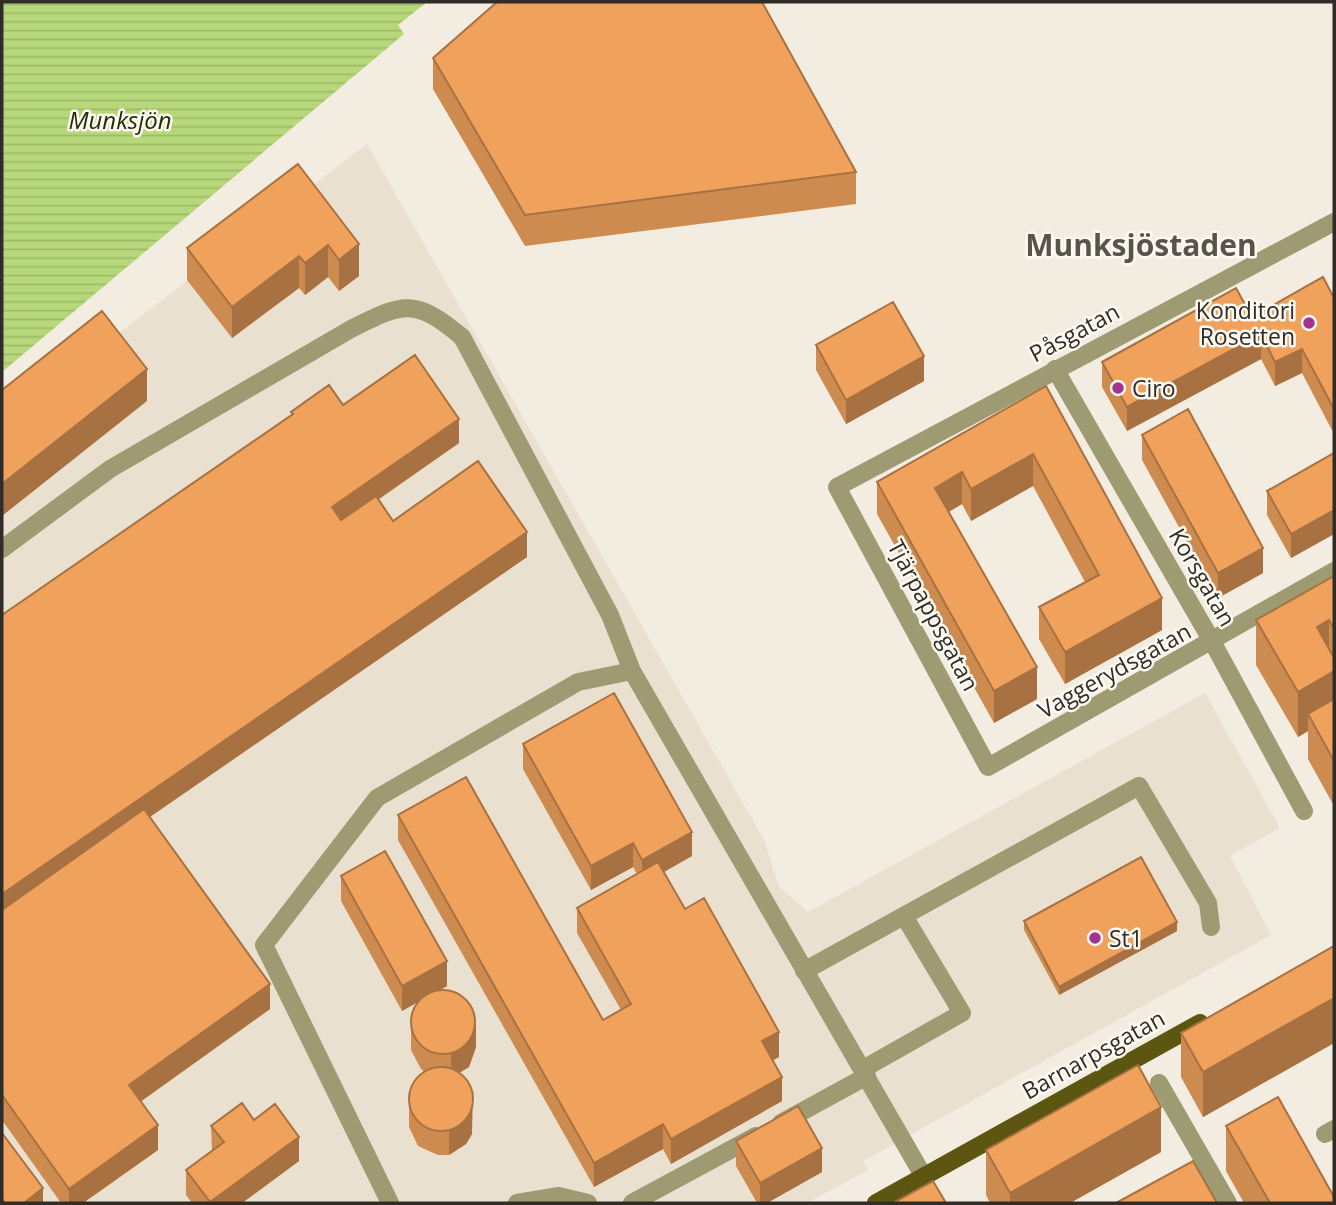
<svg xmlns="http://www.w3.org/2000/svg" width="1336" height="1205" viewBox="0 0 1336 1205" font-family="'Open Sans',sans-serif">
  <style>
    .built { fill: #eae0cf }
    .water { fill: url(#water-rules) }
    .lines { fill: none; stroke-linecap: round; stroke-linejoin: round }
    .minor { stroke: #9e9a72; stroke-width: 18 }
    .major { stroke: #5c5610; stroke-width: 18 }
    .wall { fill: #ce8b50 }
    .shaded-wall { fill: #a87141 }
    .building { fill: #f0a25d; stroke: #a87141; stroke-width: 2 }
    .poi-dot { fill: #a33390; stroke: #fef9f1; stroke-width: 2.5 }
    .labels { text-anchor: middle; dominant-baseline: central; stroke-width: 5; stroke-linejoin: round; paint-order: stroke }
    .poi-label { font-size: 23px; fill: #2f2d29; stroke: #fef9f1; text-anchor: start }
    .street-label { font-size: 23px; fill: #2f2d29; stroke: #fef9f1 }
    .water-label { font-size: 24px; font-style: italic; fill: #222e07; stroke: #fef9f1 }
    .district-label { font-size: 30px; font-weight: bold; fill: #59544b; stroke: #fef9f1 }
  </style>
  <defs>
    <pattern id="water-rules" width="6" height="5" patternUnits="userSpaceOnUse" patternTransform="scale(1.75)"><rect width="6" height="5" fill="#b7d87a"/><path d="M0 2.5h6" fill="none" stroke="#9eba6a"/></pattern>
  </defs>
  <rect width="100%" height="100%" fill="#f2ece1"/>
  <path class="built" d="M367,144L764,840L779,887L808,912L1205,693L1280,828L1230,856L1271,935L863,1161L868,1170L807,1203H2V422Z"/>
  <path class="water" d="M2,2H427L398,25L404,34L2,372Z"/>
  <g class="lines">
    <path class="minor" d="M1334,222L837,487L988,767L1334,571
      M1055,369L1213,643L1304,811
      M2,549L110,469L351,329C404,302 415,298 462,337L610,615L632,671L924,1177
      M804,971L1139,786L1208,903L1211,927
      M863,1069L962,1013L904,916
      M1159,1083L1228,1203
      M781,1123L867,1076
      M1325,1134L1334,1129
      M390,1203L264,945L377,798L578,682L632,671
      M517,1203L559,1196L588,1203
      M632,1203L756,1136"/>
    <path class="major" d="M876,1203L1200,1023"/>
  </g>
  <path class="wall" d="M433,58L856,172V204L525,246L433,89Z
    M298,164L359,276L339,291L328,277L305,295L299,288L232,338L187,280V248Z
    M1334,298V434L1302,373L1275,386L1261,359L1127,431L1102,387V362L1252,317Z
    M816,345L924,381L846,424L816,370Z
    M1046,386L1162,630L1065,684L1039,639V607L1085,582L1033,486L971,521L962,504L949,512L1037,699L994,723L877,514V482Z
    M291,412L459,443L378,500L393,521L527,557L150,816L270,1009L141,1101L158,1150L83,1203H61L2,1120V615L291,416Z
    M1142,435L1263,573L1218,598L1142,460Z
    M1334,453V534L1291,558L1267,515V491Z
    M1334,576V806L1308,759V731L1298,737L1256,665V620Z
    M523,744L692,856L664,872L685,909L779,1057L773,1060L782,1101L671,1164L663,1149L594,1187L398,840V815L603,1020L621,1010L577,933V908L637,874L633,867L591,890L523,769Z
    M341,876L447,986L440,990L476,1047L469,1067L460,1072L472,1134L466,1144L449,1155H438L418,1146L409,1127V1092L425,1072L421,1069L411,1050V1026L417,1002L402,1011L341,901Z
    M1024,921L1177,931L1059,995L1024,930Z
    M1334,946V1043L1203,1117L1181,1077V1033Z
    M254,1120L299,1161L242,1203H192L186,1195V1170L212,1151L211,1126Z
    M1226,1126L1334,1203H1244L1226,1171Z
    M736,1141L822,1172L767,1203H757L736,1166Z
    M986,1150L1161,1152L1070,1203H990L986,1195Z"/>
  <path class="shaded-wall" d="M359,244V276L339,291V260Z
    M328,245V277L305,295V263Z
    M299,256V288L232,338V307Z
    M1261,334V359L1127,431V407Z
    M1302,349V373L1275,386V362Z
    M924,356V381L846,424V400Z
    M147,369V401L2,516V484Z
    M459,419V443L332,531V507Z
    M1033,454V486L971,521V489Z
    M962,472V504L935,519V488Z
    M1334,510V534L1291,558V534Z
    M527,532V557L2,919V894Z
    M1263,548V573L1218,598V573Z
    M1162,598V630L1065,684V652Z
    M1329,620V664L1317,627Z
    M1037,667V699L994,723V691Z
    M1334,671V716L1308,714V731L1298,737V692Z
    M692,832V856L642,884V860Z
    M633,843V867L591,890V866Z
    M1177,922V931L1059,995V987Z
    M447,961V986L402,1011V986Z
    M270,984V1009L129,1110V1085Z
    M1334,998V1043L1203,1117V1072Z
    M476,1023V1047L469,1067L451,1078V1053Z
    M779,1032V1057L762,1066V1041Z
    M782,1077V1101L671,1164V1139Z
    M473,1089L472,1134L466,1144L449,1155V1130Z
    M1161,1107V1152L1070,1203H1010V1193Z
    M663,1124V1149L594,1187V1163Z
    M158,1125V1150L83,1203H69V1189Z
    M299,1137V1161L242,1203H210Z
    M822,1148V1172L767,1203H760V1183Z
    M43,1188V1203H24Z"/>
  <path class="building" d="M497,2H762L856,172L525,215L433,58Z
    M298,164L359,244L339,260L328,245L305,263L299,256L232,307L187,248Z
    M1323,277L1334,298V409L1302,349L1275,362L1261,334L1127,407L1102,362L1236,288L1252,317Z
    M893,302L924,356L846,400L816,345Z
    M102,311L147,369L2,484V390Z
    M415,355L459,419L332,507L341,520L376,496L393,521L478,461L527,532L2,894V615L293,414L291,412L329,385L343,405Z
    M1046,386L1162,598L1065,652L1039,607L1099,575L1033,454L971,489L962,472L935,488L1037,667L994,691L877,482Z
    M1188,409L1263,548L1218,573L1142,435Z
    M1334,453V510L1291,534L1267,491Z
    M1334,576V629L1329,620L1317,627L1334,658V671L1298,692L1256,620Z
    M614,693L692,832L642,860L633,843L591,866L523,744Z
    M1334,699V761L1308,714Z
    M466,777L603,1020L631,1004L577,908L658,862L685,909L704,898L779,1032L762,1041L782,1077L671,1139L663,1124L594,1163L398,815Z
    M144,809L270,984L129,1085L158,1125L69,1189L2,1095V910Z
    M385,851L447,961L402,986L341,876Z
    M1141,857L1177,922L1059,987L1024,921Z
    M1334,946V998L1203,1072L1181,1033Z
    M411 1022a32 32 0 1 1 64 0a32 32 0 1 1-64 0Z
    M1138,1065L1161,1107L1010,1193L986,1150Z
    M409 1099a32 32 0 1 1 64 0a32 32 0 1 1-64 0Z
    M1278,1097L1334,1197V1203H1270L1226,1126Z
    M242,1103L254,1120L275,1104L299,1137L210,1202L186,1170L224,1142L211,1126Z
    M798,1106L822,1148L760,1183L736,1141Z
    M2,1133L43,1188L24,1203H5L2,1199Z
    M1193,1161L1217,1203H1116Z
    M933,1181L946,1203H893Z"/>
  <g class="poi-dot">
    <circle cx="1309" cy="323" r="7"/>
    <circle cx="1118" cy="388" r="7"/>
    <circle cx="1095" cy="938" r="7"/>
  </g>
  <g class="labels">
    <g class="poi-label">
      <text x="1295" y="310" text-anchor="end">Konditori<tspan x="1295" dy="26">Rosetten</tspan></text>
      <text x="1132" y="388">Ciro</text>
      <text x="1109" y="938">St1</text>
    </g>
    <g class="street-label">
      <text transform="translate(1074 332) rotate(-28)">Påsgatan</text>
      <text transform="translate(1203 577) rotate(60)">Korsgatan</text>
      <text transform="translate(934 615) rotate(62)">Tjärpappsgatan</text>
      <text transform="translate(1114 670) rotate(-29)">Vaggerydsgatan</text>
      <text transform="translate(1093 1054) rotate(-29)">Barnarpsgatan</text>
    </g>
    <g class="water-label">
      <text x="120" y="119">Munksjön</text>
    </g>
    <g class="district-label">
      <text x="1141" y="244">Munksjöstaden</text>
    </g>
  </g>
  <rect width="1336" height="1205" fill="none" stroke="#2f2d29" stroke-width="7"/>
</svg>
